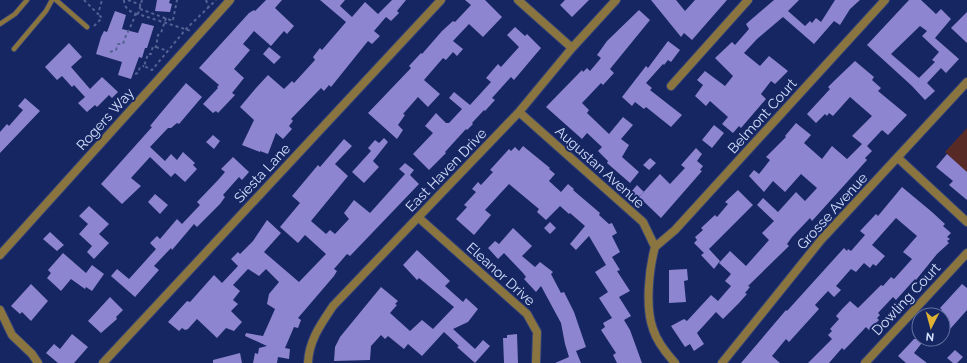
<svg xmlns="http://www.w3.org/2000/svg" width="967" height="363" viewBox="0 0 967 363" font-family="Raleway,sans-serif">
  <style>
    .green { fill: #582a25 }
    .building { fill: #8d85cf; fill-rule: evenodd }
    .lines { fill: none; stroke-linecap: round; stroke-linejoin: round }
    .lane-casing { stroke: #304078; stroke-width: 6 }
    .street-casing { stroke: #304078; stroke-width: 10 }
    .path { stroke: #536294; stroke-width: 2; stroke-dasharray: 3 3; stroke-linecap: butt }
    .lane { stroke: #8a7540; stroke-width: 4.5 }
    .street { stroke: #8a7540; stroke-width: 8 }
    .labels { text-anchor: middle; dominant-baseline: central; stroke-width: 4; stroke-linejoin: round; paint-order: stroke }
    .street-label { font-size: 14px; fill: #d3e0fd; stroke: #162662 }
  </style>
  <rect width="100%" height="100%" fill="#162662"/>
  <path class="green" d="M967,128V173L945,152Z"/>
  <path class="building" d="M157,0H170L169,3L172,4L170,12L155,11Z
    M266,0H282L275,8L294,26L287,34L284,31L271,46L254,31L243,44L250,50L234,69L244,78L232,93L235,95L218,113L216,111L213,113L203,104L218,88L217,87L219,85L199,68L249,13L254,10L255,11Z
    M320,0H345L340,6L352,17L365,2L378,14L392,0H406L397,11L399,13L391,21L386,17L374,31L380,36L372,44L368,41L331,87L329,85L324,91L321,88L291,119L293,121L289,126L292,129L283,139L276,133L268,154L260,151V152L242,145L254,120L240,107L256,88L268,75L284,89L292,81L294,83L315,60L313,57L320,48L322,50L346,22Z
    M465,0H485L502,17L483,37L469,24L453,41L463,49L457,56L453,52L446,60L443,58L424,80L440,94L428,107L418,97L403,114L405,115L398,125L403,130L397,139L368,113L411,68L409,66L421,53L422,54L442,31L453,21L455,22L471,5Z
    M565,0H589L572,17L560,5Z
    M651,0H676L685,11L695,0H727L692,40L684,33L681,37Z
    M774,0H799L788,11L805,26L810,21L812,23L816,18L821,22L835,0H860L850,9L840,25L834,21L814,44L783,17L757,39L744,53L760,66L769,56L788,71L775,84L771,81L761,94L766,99L741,128L739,126L733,133L722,124L728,117L710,101L706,106L695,96L703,85L697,80L705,71L725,86L733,76L715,58L732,42L735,45L749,29L746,24Z
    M909,0H921L936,14L941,9L951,19L935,38L959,59L946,73L941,68L927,83L935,91L925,100L912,86L867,45ZM920,26L927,31L922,36L939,52L932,60L935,62L919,78L891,54Z
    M639,10L650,20L610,69L614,73L603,85L601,83L582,103L589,110L587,113L609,134L623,117L633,125L621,139L629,145L622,157L639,172L630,183L607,163L608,161L598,151L602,147L587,133L582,139L546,107L582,70L583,72L587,68L590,71L601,58L597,55L607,41Z
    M115,11L126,15L122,29L138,33L142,23L154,26L147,48H145L142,58L139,57L131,79L118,75L122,62L96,54L101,37L104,31L107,32Z
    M967,12V43L951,28Z
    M515,27L525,36L527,34L541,48L514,80L511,77L492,98L495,100L485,111L484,110L472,123L473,124L467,130L466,129L445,152L446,153L429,170L413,154L433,133L425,126L436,113L446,123H449L462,109L449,98L454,92L470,105L491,82L486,78L498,64L501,67L519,47L507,35Z
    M668,41L680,50L671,62L668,60L664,65L663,64L646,83L652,88L650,90L682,115L671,127L646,107L644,109L635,102L632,106L622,97L646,66L648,68Z
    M69,43L82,57L71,67L90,89L102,77L118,92L112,98L109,95L97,107L95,105L87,112L78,103L85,97L74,85L72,87L62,76L57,80L45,67Z
    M269,47L281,57L274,64L263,54Z
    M855,61L874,77L872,80L881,88L878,91L907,115L888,135L882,130L867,146L872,151L865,158L867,160L812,221L810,218L792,237L787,244L789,246L748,286L750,287L745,293L747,294L739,303L723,319L716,312L697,333L704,344L694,351L690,344L685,347L671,326L684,319L687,321L711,295L718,301L731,286L725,281L731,274L719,263L730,251L746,266L769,240L762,233L774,221L757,205L763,198L778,212L796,192L805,201L817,188L801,174L785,192L773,181L764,192L749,176L754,170L759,174L770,160L766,157L786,137L785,136L796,123L811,135L804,143L822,159L832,146L847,159L862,144L852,136L872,116L850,97L833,116L829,113L827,116L825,114L816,123L807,114L830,89L828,87L834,81Z
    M186,83L202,97L179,124L177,123L171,128H168L150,147L165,161L171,154L177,160L183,152L195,163L193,165L197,169L185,182L175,173L171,177L150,157L131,178L141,186L122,204L101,184L152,127L150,126L159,115Z
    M25,98L40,111L0,153V132L7,124L9,126L23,110L18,106Z
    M714,125L724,133L712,148L702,140Z
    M213,135L220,141L214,149L206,142Z
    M384,138L388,142L373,161L379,167L364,183L352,172L371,151L368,148L375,140L379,143Z
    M344,139L352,146L335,164L348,176L311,221L326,234L330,230L335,234L349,219L344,213L354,200L370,213L405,174L399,169L405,163L414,170L410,175L419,184L350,256L347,254L334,269L337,271L334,276L298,318L301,320L298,328L294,327L285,348L290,349L289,359L278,357L277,363H253L255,353L258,354L259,348L267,346L245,336L246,333L263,336L275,309L267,304L269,294L279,282L266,269L259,276L248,269L233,285L240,291L233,300L238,304L231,311L242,322L234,331L226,328L217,338L197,319L188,329L185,330L182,328L179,331L168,322L187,301L190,302L214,275L222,283L238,266L231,259L238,252L240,254L253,241L267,220L281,233L264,252L299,282L326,254L305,235L298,243L280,227L300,203L292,196L318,165L320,167Z
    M523,146L550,168L549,169L555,174L549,181L561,192L568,184L574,189L573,190L600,213L599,215L609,224L612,223L617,233L612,236L620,252L612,257L620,270L617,271L630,291L619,297L631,316L624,320L630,330L642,363H617L613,355L616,353L601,330L605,327L603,323L612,318L599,298L608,292L595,272L606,265L589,236L576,250L570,244L585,226L570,213L569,214L560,206L546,220L537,212L539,209L509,184L485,210L491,215L474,235L456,219L467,207L464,205L476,192L472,189L478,182L481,185L493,172L490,170L509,149L511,151L515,147L519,151Z
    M696,148L702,154L697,161L703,166L700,170L702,171L661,218L639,197L660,174L670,184L685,168L681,165Z
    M947,154L967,172V200L949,185L953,181L936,167Z
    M233,157L249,172L242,180L239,177L223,195L225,197L220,204L197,227L194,224L172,250L171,248L154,266L159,270L135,297L111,276L117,269L129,279L156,249L150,243L157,236L160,239L177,219L182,224L200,205L197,202L219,179L225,172L221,169Z
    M650,158L656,163L649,170L643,165Z
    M637,185L644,192L637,198L631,192Z
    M902,187L932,212L945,224L943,226L951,233L947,237L950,239L947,241L949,243L937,254L916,280L915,279L896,300L893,297L878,313L880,315L877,318L879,320L869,330L866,327L850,344L844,350L842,348L829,363H808L832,339L828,335L832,331L830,329L839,319L836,316L843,308L850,301L858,308L881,285L883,286L891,277L894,279L912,259L903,252L917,236L896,218L872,245L885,256L876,266L873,264L870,268L864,263L856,272L851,269L836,286L841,290L834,297L828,291L815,305L819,309L789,342L786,339L772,356L780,363H741L786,310L787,311L844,248L847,251L848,249L851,251L865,235L860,231L876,214L878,216Z
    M738,190L753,205L709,249L720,261L714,269L701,255L704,253L694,243L697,240L695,237L703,230L701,228L715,215L717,217L728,204L725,202Z
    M155,194L168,205L160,214L148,202Z
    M89,206L109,224L99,234L109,243L94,259L87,252L92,246L79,234L88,224L79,216Z
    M550,222L556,228L550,234L544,228Z
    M513,228L532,246L522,256L535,267L540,262L553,272L551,274L561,293L564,292L574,312L586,347L576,351L581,363H555L569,357L565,344L561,323L541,286L536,292L524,279L526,277L523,273L504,253L498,259L488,248L495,241L499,244Z
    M50,232L64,245L57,251L43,239Z
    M417,250L450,281L445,286L463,302L466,298L478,309L468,322L453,329L475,349L483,340L490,346L475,363L457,347L459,346L444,332L422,356L408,344L404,349L388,336L385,339L381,335L371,346L370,360L334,361L335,347L340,337L381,287L398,301L395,304L397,305L390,313L410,331L422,320L433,329L454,307L419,278L417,280L403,265Z
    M63,253L86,273L92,265L104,274L92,291L86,287L85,289L71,279L61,291L47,278L51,273L48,270Z
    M687,269L688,280L684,281L686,302L669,303V270Z
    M31,284L48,301L31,321L22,312L20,314L11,306Z
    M962,284L967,288V310L943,337V315L940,312L942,310L940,308Z
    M110,297L123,310L116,317L117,319L101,333L88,321Z
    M72,334L88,347L74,363H58L46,353L54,344L60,349Z
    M517,334L518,363H504L503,338H507V335Z
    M914,339H925L914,353L927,363H906L898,356Z
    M955,350L963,357L957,363H953L947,358Z
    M240,353L242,363H213V360Z"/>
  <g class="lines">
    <defs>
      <path id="lane" d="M56,0L87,27
        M0,24L15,14L27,0
        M14,49L46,11L52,0"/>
      <path id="street" d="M518,0L572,48
        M671,86L748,0
        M519,112L643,222L655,247
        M898,158L967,222
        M419,218L527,314L537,332L536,363
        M655,247L675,230L885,0
        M655,247C649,269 645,307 653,329C657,342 666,353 675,363
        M0,255L230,0
        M0,310L12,335L32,354L38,363
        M103,363L441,0
        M308,363C309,340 321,324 333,306L519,112L572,48L616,0
        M722,363L821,240L967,82
        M865,363L967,253"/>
    </defs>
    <use href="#lane" class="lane-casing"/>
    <use href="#street" class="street-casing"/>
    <path class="path" d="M84,0L98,14L102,0
      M124,0C124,8 130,12 137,14
      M128,0L141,5
      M142,0L138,14L191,31
      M206,0L209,8
      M140,9L173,21
      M166,18L161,33L158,35L156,47L153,46L151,54H148L144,66L152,70L186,29L216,0
      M173,20L177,0
      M94,26L102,18L98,14
      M156,47L168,51
      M110,52L116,50L118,44H123C126,33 132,26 135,15L138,14
      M135,74L138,73L140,67L144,66"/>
    <use href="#lane" class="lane"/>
    <use href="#street" class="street"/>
  </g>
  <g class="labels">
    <g class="street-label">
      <text transform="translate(762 116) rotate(-48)">Belmont Court</text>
      <text transform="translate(105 119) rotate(-48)">Rogers Way</text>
      <text transform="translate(600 167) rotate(42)">Augustan Avenue</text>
      <text transform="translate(446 170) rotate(-46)">East Haven Drive</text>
      <text transform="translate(262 173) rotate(-47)">Siesta Lane</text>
      <text transform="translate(832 211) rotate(-48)">Grosse Avenue</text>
      <text transform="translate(501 274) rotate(42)">Eleanor Drive</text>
      <text transform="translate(906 299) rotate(-47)">Dowling Court</text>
    </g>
  </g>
  <g transform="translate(931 327) rotate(186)"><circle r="19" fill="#162662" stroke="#6270a0"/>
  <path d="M0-3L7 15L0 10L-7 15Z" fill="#deb133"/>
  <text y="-6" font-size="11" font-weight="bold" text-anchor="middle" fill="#d3e0fd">N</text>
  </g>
</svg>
